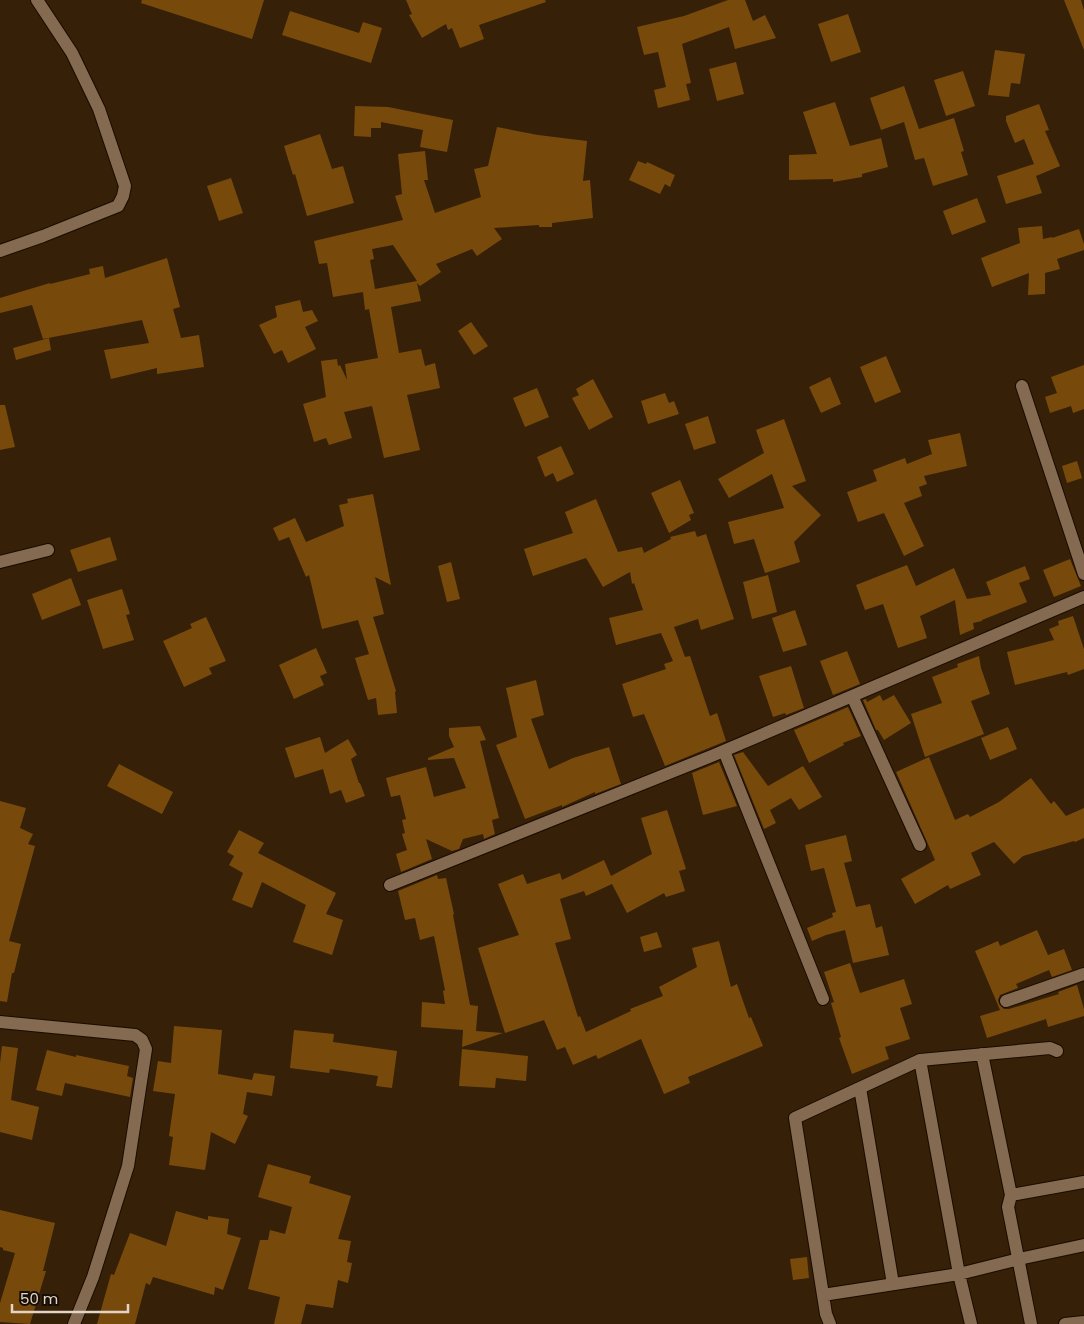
<svg xmlns="http://www.w3.org/2000/svg" width="1084" height="1324" viewBox="0 0 1084 1324" font-family="Poppins,sans-serif">
  <style>
    .building { fill: #774a0c; fill-rule: evenodd }
    .lines { fill: none; stroke-linecap: round; stroke-linejoin: round }
    .minor-casing { stroke: #1a0b00; stroke-width: 14 }
    .minor { stroke: #836a50; stroke-width: 12 }
  </style>
  <rect width="100%" height="100%" fill="#362007"/>
  <path class="building" d="M142,0H264L252,39L141,3Z
    M406,0H545L546,2L479,25L484,39L460,48L452,28L448,30L446,24L422,38L409,15L412,14Z
    M728,0H745L753,21L765,15L776,38L735,49L729,27L682,44L691,83L686,84L690,100L658,108L654,90L666,87L658,52L644,55L637,27L684,16Z
    M1064,0H1081L1084,10V50Z
    M290,11L359,33L363,22L382,28L371,63L282,35Z
    M848,14L861,52L831,62L818,24Z
    M995,50L1025,54L1020,84L1011,83L1009,97L988,95Z
    M736,62L744,94L717,101L709,69Z
    M963,71L975,106L946,116L934,80Z
    M904,86L919,129L954,118L964,151L961,152L968,175L933,186L924,158L915,160L904,122L881,130L870,98Z
    M835,102L850,146L881,138L888,167L862,174V177L833,182V179L789,180V155L817,154L803,112Z
    M1039,104L1049,130L1045,131L1060,166L1036,176L1042,193L1006,204L997,176L1034,164L1024,139L1015,143L1006,121V116Z
    M355,106L388,107L453,120L447,152L420,147L423,130L381,122V128H371V137L354,136Z
    M497,127L538,135L587,141L583,181L590,180L593,218L552,223V227H539V225L494,228L502,239L477,256L472,249L436,264L441,272L420,286L417,283L421,301L391,307L399,353L421,349L425,366L435,363L440,388L407,395L420,450L384,458L372,406L344,412L352,438L329,445L326,438L314,442L303,404L326,397L321,361L337,359L338,366L340,365L347,380L345,364L378,358L369,309L365,310L363,292L333,297L327,263L319,264L314,241L403,220L395,196L402,194L398,154L425,151L428,180H424L435,213L481,197L474,169L488,166ZM393,245L417,281L375,289L370,260L374,259L372,249Z
    M320,134L332,169L343,166L354,203L307,216L295,174L293,175L284,146Z
    M638,161L646,164L647,162L675,175L670,187L665,184L660,194L629,180Z
    M231,178L243,213L219,221L207,186Z
    M977,198L986,222L952,235L943,211Z
    M1042,226L1043,239L1052,237V238L1079,229L1084,244V250L1057,259L1060,269L1045,273V294L1028,295L1029,273L992,287L981,258L1020,243L1018,228Z
    M167,258L180,307L173,309L181,338L199,335L204,367L157,374V368L111,379L104,350L149,343L142,320L43,339L32,305L0,313V298L50,283V284L90,274L89,269L103,266L105,278Z
    M300,300L303,312L312,310L318,321L305,327L316,349L288,363L282,350L274,354L259,325L277,317L275,306Z
    M471,322L488,346L474,355L458,331Z
    M49,338L51,350L16,360L13,348Z
    M886,356L901,392L875,403L860,367Z
    M1084,365V409L1073,413L1071,406L1050,413L1045,397L1057,393L1051,377Z
    M830,377L841,404L821,413L809,387Z
    M593,379L613,417L589,430L572,398L579,395L576,389Z
    M537,388L549,417L525,427L513,398Z
    M665,393L669,403L674,401L679,414L648,424L641,401Z
    M0,405H5L15,447L0,450Z
    M708,416L716,443L694,450L685,424Z
    M784,419L806,481L792,486L821,515L794,542L800,562L765,573L754,539L734,544L728,522L784,508L772,474L729,498L718,479L764,453L756,430Z
    M960,433L967,466L924,476L927,484L919,487L922,496L904,503L924,546L904,556L884,513L858,522L847,492L877,481L873,470L905,458L907,464L932,454L928,440Z
    M561,446L574,474L557,482L553,473L545,477L537,457Z
    M1077,461L1082,478L1067,483L1062,466Z
    M680,480L694,513L689,515L691,520L669,533L651,493Z
    M373,494L391,585L375,577L384,614L373,617L396,691L395,692L397,713L378,715L376,698L368,700L355,658L369,654L358,620L322,629L309,575L306,577L289,537L279,541L273,528L295,518L306,542L344,526L339,505L348,503L347,499Z
    M596,499L618,552L642,547L644,553L671,539L670,537L695,531L697,537L706,534L734,619L701,630L698,619L674,627L685,657L690,656L710,716L717,713L726,741L665,766L644,714L633,717L622,684L666,669L664,664L673,661L661,633L616,645L609,618L643,610L634,583L632,584L630,572L603,587L586,558L533,576L524,549L573,533L565,512Z
    M110,537L117,560L78,572L70,550Z
    M1070,559L1081,586L1054,597L1043,570Z
    M451,562L460,599L447,602L438,566Z
    M907,565L916,586L954,568L967,599L991,595L986,582L1025,566L1030,579L1019,583L1027,602L982,620V621L973,623L974,629L960,635L955,600L920,616L927,638L898,648L883,604L865,610L856,585Z
    M768,575L777,612L752,619L743,582Z
    M71,578L81,605L42,620L32,594Z
    M122,589L130,614L126,615L134,640L103,649L87,600Z
    M795,610L807,645L783,652L772,618Z
    M1073,616L1084,649V669L1068,675L1067,672L1015,685L1007,652L1054,640L1049,629L1059,625L1058,621Z
    M206,617L226,661L209,668L212,674L184,687L163,641L192,628L190,624Z
    M316,648L327,673L320,676L324,685L294,699L279,665Z
    M847,651L860,684L833,695L820,661Z
    M979,656L981,668L990,694L971,701L984,734L925,757L911,714L942,703L932,677L958,667L957,664Z
    M791,666L804,708L786,715L785,713L773,717L759,676Z
    M536,680L544,715L531,719L549,769L573,758L609,747L621,784L595,794V792L562,807V805L525,819L496,745L517,737L506,688Z
    M880,695L883,701L894,695L911,723L884,740L878,730H876L863,700L866,699L867,702Z
    M848,707L861,736L843,743L844,745L809,763L794,730Z
    M480,726L486,740L480,741L499,818L492,820L495,834L484,839L483,834L463,839L459,849L452,851L426,839L432,859L401,872L396,854L407,850L402,834L405,833L402,820L406,819L400,795L391,797L386,778L426,767L434,797L466,788L454,758L428,760V758L454,747L449,736V728Z
    M1008,727L1017,749L990,760L981,738Z
    M320,737L325,753L348,739L357,755L351,759L359,783H360L365,796L346,803L341,790L330,794L323,769L295,778L285,748Z
    M743,752L768,786L803,766L822,797L799,810L791,798L770,810L776,823L764,829L734,755Z
    M929,757L955,820L968,814L970,817L999,802L1031,778L1051,804L1054,801L1066,816L1084,808V838L1075,842L1074,841L1023,856L1014,864L994,842L971,853L981,875L950,889L948,885L915,904L901,879L935,860L896,772Z
    M719,762L737,806L703,815L692,773Z
    M119,764L173,792L162,814L107,786Z
    M0,801L26,808L20,828L33,834L28,844L35,846L9,941L21,944L14,973H12L7,1002L0,1001Z
    M667,810L686,869L679,871L685,891L666,897L664,893L627,913L612,884L586,896L584,891L560,899L571,939L555,943L578,1017L580,1016L586,1032L631,1011L630,1009L663,996L659,987L697,967L692,948L719,941L731,987L737,984L749,1018L751,1017L763,1046L688,1077L690,1083L664,1094L641,1039L598,1059L596,1055L573,1065L565,1047L557,1050L544,1020L505,1033L478,948L519,935L498,884L523,874L527,884L560,873L562,880L604,860L611,876L652,854L641,818Z
    M239,830L264,843L258,853L336,893L326,914L343,920L332,955L293,942L306,905L262,882L252,908L232,900L243,873L229,865L234,856L227,852Z
    M846,835L852,861L844,863L856,907L870,904L876,928L882,926L889,955L853,963L845,930L826,935L812,941L807,928L833,917L832,913L836,912L824,868L811,871L805,845Z
    M437,875L438,879L446,878L454,914L453,915L470,1005L478,1006L476,1031L503,1033L462,1047L463,1030L421,1027L422,1002L445,1004L443,991L445,990L434,936L420,940L415,918L405,920L398,891Z
    M1037,930L1048,955L1064,949L1072,970L1052,977L1049,970L1016,984L1018,988L1000,995L998,1000L999,1004L1004,1009H1009L1059,994L1058,992L1077,985L1084,1009V1016L1048,1027L1046,1019L987,1038L980,1016L1000,1010L975,951L998,941L1000,946Z
    M657,932L662,947L644,952L640,937Z
    M850,963L860,993L904,979L912,1004L900,1008L910,1039L885,1047L889,1059L852,1074L839,1038L841,1037L831,1003L834,1002L824,972Z
    M174,1026L222,1030L218,1074L252,1080L254,1073L275,1076L272,1096L247,1092L243,1114L248,1116L235,1144L211,1132L205,1170L169,1165L173,1137L169,1136L175,1094L153,1091L158,1061L171,1063Z
    M294,1030L334,1034L333,1042L397,1051L392,1088L376,1086L378,1076L330,1069L329,1073L290,1068Z
    M2,1046L18,1048L11,1100L39,1107L32,1140L0,1132V1063Z
    M462,1049L528,1056L526,1081L496,1078L495,1088L459,1086Z
    M47,1050L76,1057V1055L129,1066L127,1076L133,1078L130,1097L65,1083L62,1096L36,1090Z
    M268,1164L311,1176L309,1183L351,1196L338,1239L351,1241L347,1262L352,1263L348,1283L338,1280L333,1308L306,1304L301,1324H274L280,1297L248,1289L260,1240H268L270,1230L285,1234L292,1207L258,1197Z
    M0,1210L55,1223L43,1271H46L30,1324L0,1322V1303L15,1253L3,1250V1248L0,1247Z
    M176,1211L208,1220V1216L229,1219L227,1234L241,1238L223,1290L215,1287L214,1295L153,1277L150,1285L146,1283L135,1324H97L111,1274L114,1275L130,1233L166,1246Z
    M807,1257L809,1278L793,1280L790,1259Z"/>
  <g class="lines">
    <defs>
      <path id="minor" d="M0,251L43,236L118,206L123,196L125,186L99,109L72,53L37,0
        M1022,386L1084,574
        M0,562L48,550
        M852,696L920,845
        M724,751L823,999
        M390,885L714,755L1084,597
        M1006,1001L1084,974
        M0,1022L135,1035L142,1040L146,1049L128,1166L93,1277L74,1324
        M982,1054L1011,1195L1084,1182
        M860,1088L893,1284
        M1011,1195L1008,1207L1031,1324
        M823,1295L959,1274L920,1060
        M830,1324L826,1314L795,1118L920,1060L1050,1048L1057,1051
        M971,1324L959,1274L1019,1259L1084,1245
        M1065,1324L1084,1322"/>
    </defs>
    <use href="#minor" class="minor-casing"/>
    <use href="#minor" class="minor"/>
  </g>
  <path d="M12 1304v8h116v-8" fill="none" stroke="#e2d4c6" stroke-width="2.5"/>
  <text x="20" y="1304" font-size="15" fill="#e2d4c6" stroke="#160d04" stroke-width="4" paint-order="stroke">50 m</text>
</svg>
